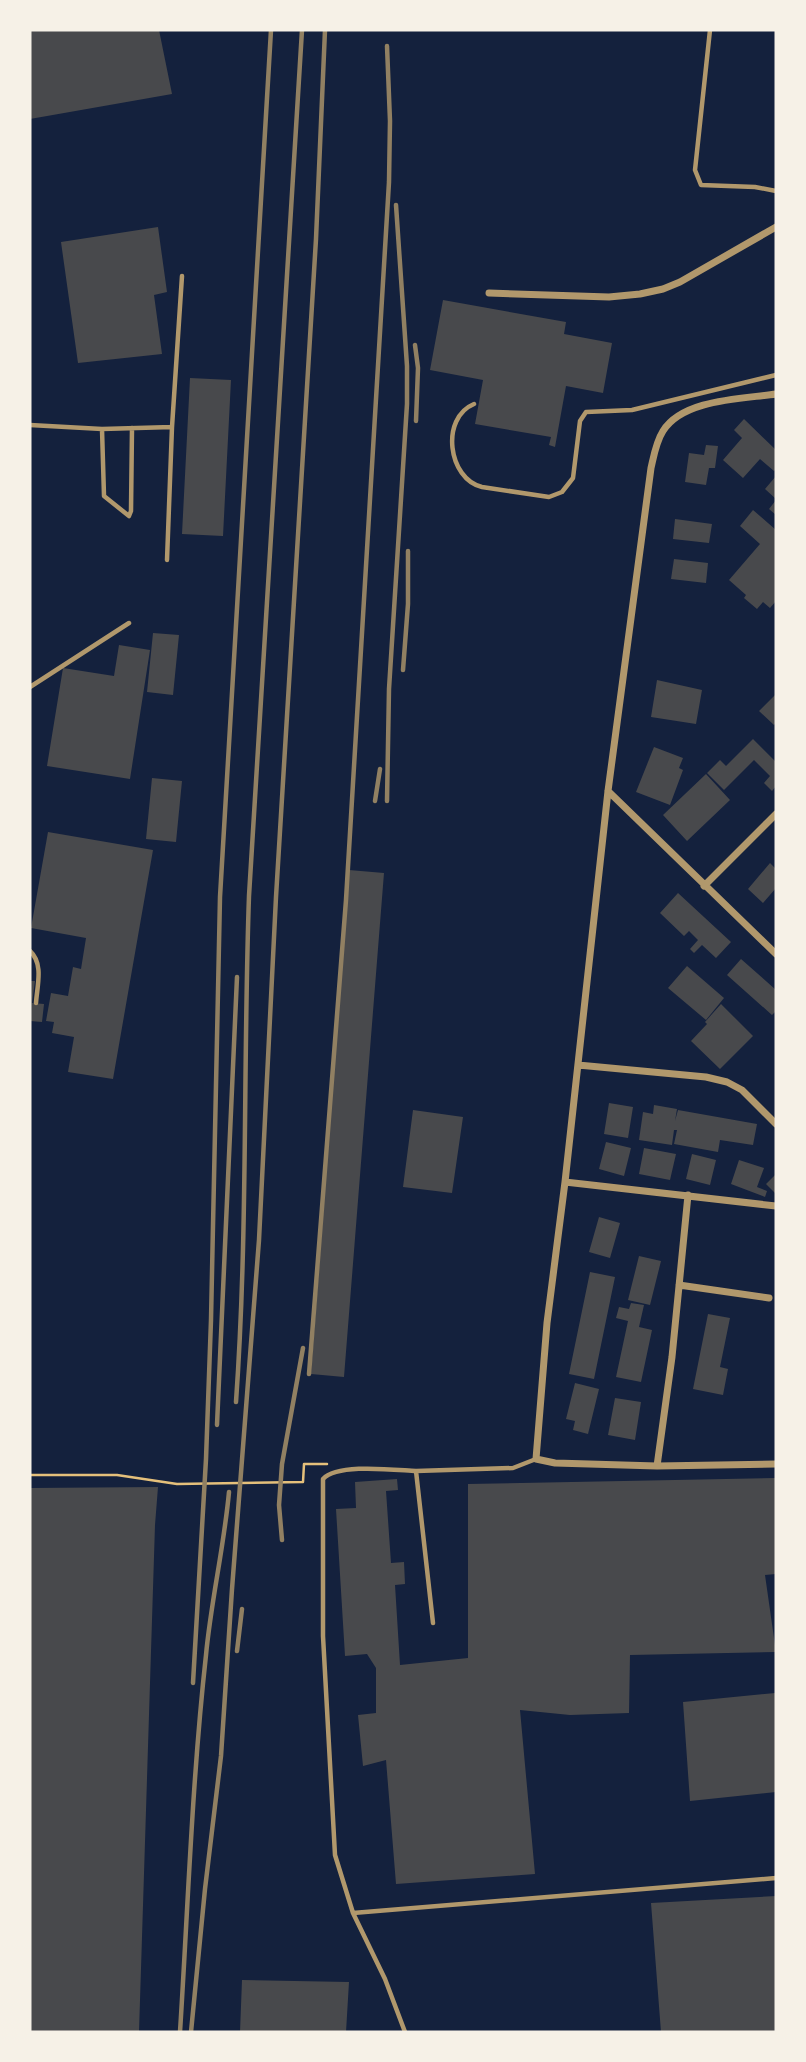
<svg xmlns="http://www.w3.org/2000/svg" width="806" height="2062" viewBox="0 0 806 2062" font-family="Montserrat,sans-serif">
  <style>
    .building { fill: #48494c }
    .lines { fill: none; stroke-linecap: round; stroke-linejoin: round }
    .path { stroke: #e5c07b; stroke-width: 2.5 }
    .service { stroke: #b1986c; stroke-width: 4.5 }
    .minor { stroke: #b1986c; stroke-width: 7 }
    .rail { stroke: #918062; stroke-width: 4.5 }
  </style>
  <rect width="100%" height="100%" fill="#14213d"/>
  <path class="building" d="M30,30H159L172,94L30,119Z
    M158,227L167,292L154,295L162,354L78,363L61,242Z
    M443,300L566,322L564,334L612,343L603,393L566,386L555,447L549,445L551,437L475,424L483,380L430,370Z
    M190,378L231,380L223,536L182,534Z
    M744,419L776,450V469L774,471L760,459L743,478L723,460L742,438L734,430Z
    M706,445L718,446L715,468H709L706,485L685,482L689,453L704,455Z
    M776,476V499L765,489Z
    M776,500V515L769,509Z
    M753,510L776,530V601L770,608L763,602L757,609L744,598L746,595L729,580L760,544L740,526Z
    M675,519L712,524L709,543L673,539Z
    M674,559L708,563L706,583L671,579Z
    M153,633L179,635L173,695L147,692Z
    M119,645L150,650L130,779L47,766L63,668L114,676Z
    M657,680L702,690L696,724L651,717Z
    M776,694V723L774,725L759,711Z
    M753,739L776,762V786L772,791L764,783L770,776L754,760L724,790L707,773L720,760L726,766Z
    M654,747L683,758L679,768L683,770L670,805L636,792Z
    M706,774L730,800L687,841L663,815Z
    M152,778L182,781L176,842L146,839Z
    M48,832L153,850L113,1079L68,1072L74,1037L52,1033L54,1022L46,1021L51,993L68,996L73,967L81,969L86,938L31,928Z
    M770,863L776,869V888L763,903L748,889Z
    M349,870L384,873L344,1377L311,1374Z
    M678,893L731,942L716,958L702,945L694,953L690,949L698,940L689,931L684,936L660,913Z
    M741,959L776,990V1011L772,1015L727,975Z
    M687,966L724,998L706,1020L668,988Z
    M30,981H35L32,1003L44,1004L42,1022L30,1021Z
    M721,1004L753,1036L720,1069L691,1041L707,1024L705,1022Z
    M609,1103L633,1107L628,1138L604,1134Z
    M654,1105L677,1109L675,1121L678,1110L757,1124L753,1145L720,1140L718,1152L674,1144L677,1130H674L672,1145L639,1140L643,1112L653,1114Z
    M413,1110L463,1117L452,1193L403,1187Z
    M606,1142L631,1148L624,1176L599,1169Z
    M644,1148L676,1154L670,1180L639,1174Z
    M692,1154L716,1160L710,1185L686,1179Z
    M739,1160L764,1168L757,1187L767,1191L765,1197L731,1184Z
    M776,1174V1194L766,1184Z
    M599,1217L620,1223L610,1258L589,1252Z
    M639,1256L661,1261L650,1305L628,1300Z
    M590,1272L615,1277L594,1379L569,1374Z
    M631,1303L644,1305L639,1327L652,1330L641,1382L616,1377L628,1321L616,1318L619,1307L629,1309Z
    M708,1314L730,1318L720,1367L728,1369L723,1395L693,1389Z
    M575,1383L599,1389L588,1434L573,1430L575,1421L566,1419Z
    M615,1398L641,1402L635,1440L608,1435Z
    M776,1478V1574L765,1575L776,1652L630,1655L629,1713L570,1715L520,1710L535,1874L396,1884L386,1760L363,1766L358,1715L376,1713V1668L367,1654L345,1656L336,1509L356,1508L355,1482L397,1479L398,1490L386,1491L391,1563L404,1562L405,1584L395,1585L400,1665L468,1658V1484Z
    M158,1487L155,1525L139,2032H30V1488Z
    M775,1693L776,1792L690,1801L683,1702Z
    M776,1896V2032H661L651,1903Z
    M242,1980L349,1982L346,2032H240Z"/>
  <g class="lines">
    <path class="path" d="M30,1475H117L177,1484L303,1482L304,1464H327"/>
    <path class="service" d="M710,30L695,170L701,185L755,187L776,191
      M474,404C440,418 448,479 482,487L549,497L562,492L573,478L580,421L586,412L632,410L776,375
      M30,425L102,429L172,427
      M102,429L104,496L129,516L131,511L132,428
      M167,560L172,427L182,276
      M30,687L129,623
      M30,951C44,964 37,986 36,1003
      M433,1623L416,1471L513,1468L536,1459
      M353,1913L776,1878
      M405,2032L385,1979L353,1913L335,1855L323,1636V1479C337,1463 395,1470 416,1471"/>
    <path class="minor" d="M489,293L609,297L640,294L663,289L680,282L776,227
      M776,394C742,399 683,399 663,431C656,442 654,455 651,468L608,791L565,1182L547,1323L536,1459L555,1463L657,1466L776,1464
      M608,791L776,954
      M704,886L776,814
      M578,1065L706,1077L727,1082L742,1090L776,1124
      M565,1182L776,1206
      M679,1285L769,1298
      M657,1466L672,1357L688,1195"/>
    <path class="rail" d="M415,345L418,368L416,421
      M403,670L408,604V551
      M375,801L380,769
      M387,801L389,689L407,404V366L396,205
      M309,1374L346,900L389,182L390,121L387,46
      M236,1402C248,1233 243,1065 249,896L302,30
      M217,1425L237,977
      M282,1540L279,1505L282,1464L303,1348
      M237,1651L242,1609
      M193,1683L206,1459L211,1320L220,897L271,30
      M180,2032C188,1907 192,1781 206,1655C211,1601 224,1547 229,1492
      M191,2032L205,1889L221,1756L232,1589L259,1240L276,897L316,239L325,30"/>
  </g>
  <rect width="806" height="2062" fill="none" stroke="#f6f1e7" stroke-width="63"/>
</svg>
